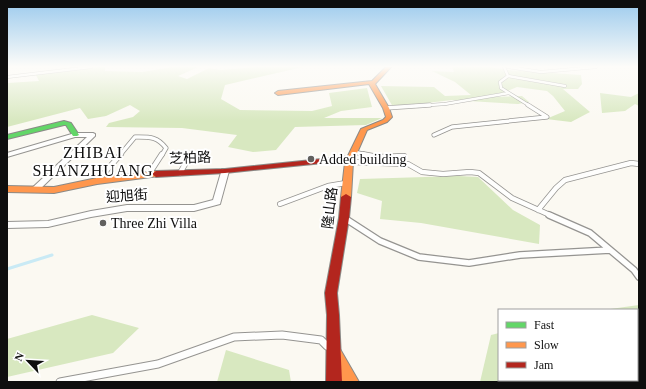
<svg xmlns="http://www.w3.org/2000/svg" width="646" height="389" viewBox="0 0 646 389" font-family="'Times New Roman','Noto Sans TC',serif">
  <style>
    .forest { fill: #d8e8c0 }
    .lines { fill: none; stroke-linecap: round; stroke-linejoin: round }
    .stream { stroke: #c9eaf5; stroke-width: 3 }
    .lane-far4-casing { stroke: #959491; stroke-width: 3.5 }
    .lane-far3-casing { stroke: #959491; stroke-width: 5 }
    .lane-far2-casing { stroke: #959491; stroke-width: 6 }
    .lane-far1-casing { stroke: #959491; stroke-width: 8 }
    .lane-casing { stroke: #959491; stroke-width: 9 }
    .street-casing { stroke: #959491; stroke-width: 2 }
    .fast-casing { stroke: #8b8a87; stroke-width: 2 }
    .slow-casing { stroke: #8b8a87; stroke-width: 2 }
    .jam-casing { stroke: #8b8a87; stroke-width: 2 }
    .lane-far4 { stroke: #fefefd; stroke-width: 2.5 }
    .lane-far3 { stroke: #fefefd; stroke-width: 3.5 }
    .lane-far2 { stroke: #fefefd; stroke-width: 4.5 }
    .lane-far1 { stroke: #fefefd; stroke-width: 5.5 }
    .lane { stroke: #fefefd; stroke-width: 7 }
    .street { fill: #fefefd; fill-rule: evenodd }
    .fast { fill: #63d668; fill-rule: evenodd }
    .slow { fill: #ff974d; fill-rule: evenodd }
    .jam { fill: #b3261e; fill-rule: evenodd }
    .poi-dot { fill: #61605e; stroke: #fff; stroke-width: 1.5 }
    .labels { text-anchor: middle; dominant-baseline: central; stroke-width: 4; stroke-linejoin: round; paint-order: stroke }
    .street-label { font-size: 14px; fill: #0e0e0e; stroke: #fff }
    .poi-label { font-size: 14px; fill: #0e0e0e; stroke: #fff; text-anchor: start }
    .quarter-label { font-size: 16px; letter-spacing: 1px; fill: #0e0e0e; stroke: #fff }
  </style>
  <rect width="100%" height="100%" fill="#fbf9f2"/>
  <path class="forest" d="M97,67H105V71L142,72L172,67H198L178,76L187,79L209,68L221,70L255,67H303L225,85L221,99L240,110L312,111L332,106L329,93L367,88L372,107L341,111L324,118H382L366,125L295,127L276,150L253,152L228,147L237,135L182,128L106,127L109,123L133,117L140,111L130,105L106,116L88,119L80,108L7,127V83L39,81L36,75Z
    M452,67H490L508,70L581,75L582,84L578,89H563L590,112L571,122L546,119L565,111L553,96L547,91L517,87L493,97L522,96L529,102L518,104L452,100L393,107L381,86L434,87L445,96L471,95L455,82L432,71L454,72Z
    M600,93L631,97L639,93V106L635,104L625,111L602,113Z
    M458,176L478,177L513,210L540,225L539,244L421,223L380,219L382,201L357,193L360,179Z
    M639,305V351H637V310H603Z
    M92,315L139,328L113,353L7,377V339Z
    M499,333V380H560L565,382H480L491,335Z
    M226,350L289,370L291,382H217Z"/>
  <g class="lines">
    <path class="stream" d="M7,269L52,255"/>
    <defs>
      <path id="lane-far4" d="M508,67L541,72L596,67
        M508,76L565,86
        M7,77L91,67
        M509,93L530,106
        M415,106L445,104L509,93L501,88L500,82L508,76L504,67"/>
      <path id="lane-far3" d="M386,108L430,105
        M434,135L452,127L547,117L528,105
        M354,152L367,155
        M120,155L135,137C149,137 157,136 166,148L162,155
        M190,155L191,153"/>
      <path id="lane-far2" d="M362,154L378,157L404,156
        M350,162L408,164L422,172L443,174L470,172L479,173L512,198L552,216
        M180,173L191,154
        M149,174L162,154
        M97,181L121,154
        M280,204L328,186L346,183
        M538,210L556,188L565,180L631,163L639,164"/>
      <path id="lane-far1" d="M549,215L590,233L634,270L639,277
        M346,219L380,241L419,257L469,263L520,255L610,250"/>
      <path id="lane" d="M60,382L158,364L234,337L282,335L321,340L327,346"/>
      <path id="street" d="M93,133L95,134V136L38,191L35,192L31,189L87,137H75L7,157V153L75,133Z
        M222,169H228L229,171L220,204L194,211H127L91,217L48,227L7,228V222L48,221L91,211L127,205H194L213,200Z"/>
      <path id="fast" d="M64,121L71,123L79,135L77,136H73L66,125H64L7,139V135Z"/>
      <path id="slow" d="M386,67H391L375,84L389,108L392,117L387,122L367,130L353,162L351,197L346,200L343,199L341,197L345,162L361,129L383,120L386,117L383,108L369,84L278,95L275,93L278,91L372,81Z
        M156,171L159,172L160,174L159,176L97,184L54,193L7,192V186L54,187L97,178Z
        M335,347L340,349L359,382H343L328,354L330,349Z"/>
      <path id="jam" d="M350,156L354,158L353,160L225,173L156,177L152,174L156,171L225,169Z
        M346,194L351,197L349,218L337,293L339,315L342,382H326L327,315L325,293L339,218L341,197Z"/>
    </defs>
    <use href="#lane-far4" class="lane-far4-casing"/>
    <use href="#lane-far3" class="lane-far3-casing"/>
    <use href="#lane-far2" class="lane-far2-casing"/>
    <use href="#lane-far1" class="lane-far1-casing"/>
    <use href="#lane" class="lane-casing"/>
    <use href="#street" class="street-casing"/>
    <use href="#fast" class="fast-casing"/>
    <use href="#slow" class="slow-casing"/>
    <use href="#jam" class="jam-casing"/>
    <use href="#lane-far4" class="lane-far4"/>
    <use href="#lane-far3" class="lane-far3"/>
    <use href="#lane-far2" class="lane-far2"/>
    <use href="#lane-far1" class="lane-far1"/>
    <use href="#lane" class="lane"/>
    <use href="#street" class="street"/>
    <use href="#fast" class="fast"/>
    <use href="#slow" class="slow"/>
    <use href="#jam" class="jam"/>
  </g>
  <linearGradient id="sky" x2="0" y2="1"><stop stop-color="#9bcaed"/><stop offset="0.55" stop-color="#fdfcf9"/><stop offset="1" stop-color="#fdfcf9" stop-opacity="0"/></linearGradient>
  <rect width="646" height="121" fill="url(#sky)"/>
  <g class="poi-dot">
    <circle cx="311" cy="159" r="4"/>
    <circle cx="103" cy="223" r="4"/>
  </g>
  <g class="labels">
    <g class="street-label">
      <text transform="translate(190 158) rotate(-2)">芝柏路</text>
      <text transform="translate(127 196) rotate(-4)">迎旭街</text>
      <text transform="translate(330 208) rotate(-83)">隆山路</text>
    </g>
    <g class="poi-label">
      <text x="319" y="159">Added building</text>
      <text x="111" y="223">Three Zhi Villa</text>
    </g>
    <g class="quarter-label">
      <text x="93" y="152">ZHIBAI<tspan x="93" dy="18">SHANZHUANG</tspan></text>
    </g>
  </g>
  <rect width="646" height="389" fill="none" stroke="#0e0e0e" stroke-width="16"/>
  <rect x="498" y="309" width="140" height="72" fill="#ffffff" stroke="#9f9f9f"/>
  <rect x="506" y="322" width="20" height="6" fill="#63d668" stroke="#9f9f9f"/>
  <text x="534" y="329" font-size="12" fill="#0e0e0e">Fast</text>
  <rect x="506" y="342" width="20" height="6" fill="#ff974d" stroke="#9f9f9f"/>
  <text x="534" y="349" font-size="12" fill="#0e0e0e">Slow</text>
  <rect x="506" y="362" width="20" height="6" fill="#b3261e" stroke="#9f9f9f"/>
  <text x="534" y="369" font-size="12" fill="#0e0e0e">Jam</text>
  <g transform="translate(28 361) rotate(295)" stroke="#ffffff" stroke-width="3" paint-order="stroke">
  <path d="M0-3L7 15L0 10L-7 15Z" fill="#0e0e0e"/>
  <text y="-6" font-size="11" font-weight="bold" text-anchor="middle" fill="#0e0e0e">N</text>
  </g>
</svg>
